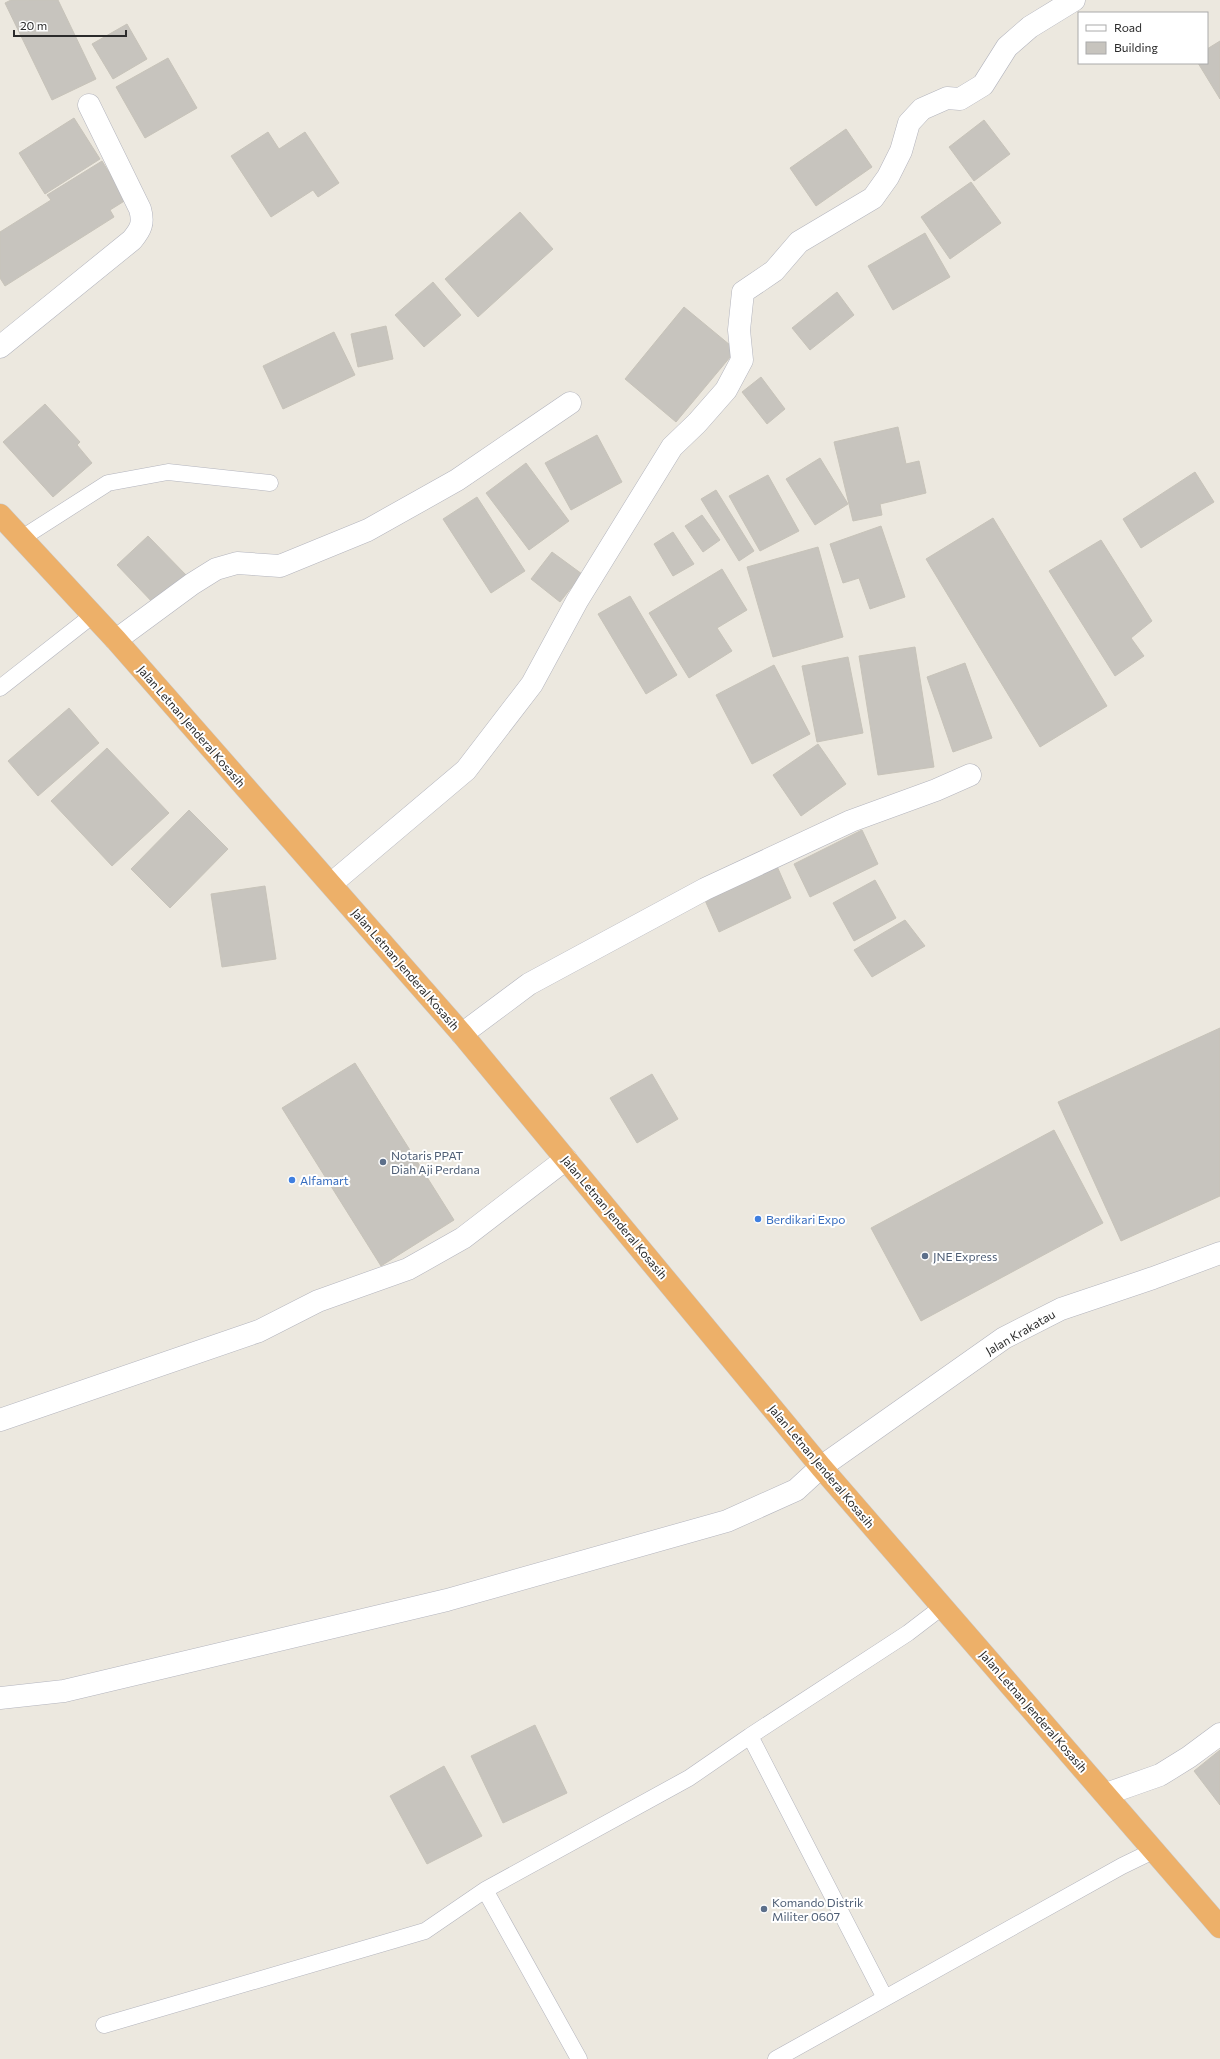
<svg xmlns="http://www.w3.org/2000/svg" width="1220" height="2059" viewBox="0 0 1220 2059" font-family="Commissioner,sans-serif">
  <style>
    .building { fill: #c7c4be; stroke: #c7c3b9 }
    .lines { fill: none; stroke-linecap: round; stroke-linejoin: round }
    .lane-casing { stroke: #b3b4bd; stroke-width: 17 }
    .street-casing { stroke: #b3b4bd; stroke-width: 23 }
    .highway-casing { stroke: #c8c8c8; stroke-width: 23 }
    .lane { stroke: #fff; stroke-width: 16 }
    .street { stroke: #fff; stroke-width: 22 }
    .highway { stroke: #edb069; stroke-width: 22 }
    .service-dot { fill: #5c6f8a; stroke: #fff; stroke-width: 1.5 }
    .shop-dot { fill: #3f7fe0; stroke: #fff; stroke-width: 1.5 }
    .labels { text-anchor: middle; dominant-baseline: central; stroke-width: 4; stroke-linejoin: round; paint-order: stroke }
    .street-label { font-size: 12px; fill: #2b2b2b; stroke: #fff }
    .service-label { font-size: 12px; fill: #4e5e75; stroke: #fff; text-anchor: start }
    .shop-label { font-size: 12px; fill: #366cbe; stroke: #fff; text-anchor: start }
  </style>
  <rect width="100%" height="100%" fill="#ece8df"/>
  <path class="building" d="M11,0H58L96,79L52,100L5,3Z
    M127,24L147,59L113,79L92,44Z
    M1220,41V99L1198,63H1207V49Z
    M168,58L197,108L145,138L116,87Z
    M74,118L100,159L45,194L19,153Z
    M984,120L1010,154L974,181L949,147Z
    M846,129L872,167L816,206L790,168Z
    M268,132L279,149L305,132L339,183L318,197L313,190L271,217L231,156Z
    M102,161L126,200L110,210L114,217L5,286L0,278V232L51,200L47,195Z
    M971,182L1001,223L950,259L921,217Z
    M520,212L553,249L478,317L445,279Z
    M925,233L950,277L893,310L868,266Z
    M433,282L461,315L424,347L395,315Z
    M837,292L854,315L810,350L792,328Z
    M684,307L736,350L676,422L625,379Z
    M386,326L393,359L358,367L351,334Z
    M334,332L355,375L283,409L263,366Z
    M761,377L785,409L767,424L742,392Z
    M45,404L80,442L77,445L92,463L53,497L3,442Z
    M898,427L906,464L919,461L926,493L880,504L882,515L853,521L834,442Z
    M597,435L622,482L571,510L545,463Z
    M820,458L848,504L815,525L786,479Z
    M526,463L569,521L529,550L486,493Z
    M1195,472L1214,502L1141,548L1123,519Z
    M768,475L799,531L760,551L729,496Z
    M716,490L754,551L739,561L701,499Z
    M477,497L525,571L491,593L443,519Z
    M702,515L720,540L703,552L685,526Z
    M993,518L1107,706L1040,747L926,559Z
    M881,526L905,597L870,609L859,578L843,583L830,544Z
    M673,532L694,564L673,576L654,544Z
    M148,536L187,576L155,605L117,565Z
    M1101,540L1152,621L1131,638L1144,656L1115,676L1049,571Z
    M818,547L843,637L773,657L747,567Z
    M552,552L582,574L560,602L531,579Z
    M722,569L747,610L717,628L732,651L689,678L649,613Z
    M630,596L677,675L646,694L598,614Z
    M915,647L934,767L878,775L859,656Z
    M848,657L863,733L817,742L802,666Z
    M965,663L992,738L953,752L927,677Z
    M774,665L810,734L752,764L716,695Z
    M69,708L99,743L38,796L8,761Z
    M818,744L846,784L801,816L773,775Z
    M107,748L169,813L112,866L51,801Z
    M189,810L228,849L170,908L131,869Z
    M862,830L878,864L810,897L794,864Z
    M776,864L791,898L719,932L704,898Z
    M875,880L896,918L854,941L833,903Z
    M265,886L276,959L222,967L211,894Z
    M905,920L925,946L872,977L854,950Z
    M1220,1028V1196L1121,1241L1058,1102Z
    M355,1063L454,1220L381,1266L282,1108Z
    M652,1074L678,1119L637,1143L610,1098Z
    M1054,1130L1103,1223L921,1321L871,1228Z
    M535,1725L567,1793L503,1823L471,1756Z
    M1220,1750V1805L1194,1771Z
    M444,1766L482,1836L427,1864L390,1796Z"/>
  <g class="lines">
    <defs>
      <path id="lane" d="M22,538L108,483L168,472L270,483
        M0,688L93,615
        M750,1736L885,1998
        M485,1890L579,2059
        M104,2025L425,1931L485,1890L689,1778L750,1736L908,1633L942,1607
        M776,2059L1122,1866L1155,1850"/>
      <path id="street" d="M0,347L132,240C141,229 144,223 140,209L89,105
        M116,640L192,584L216,569L237,563L280,566L368,530L457,480L570,403
        M331,884L466,770L532,684L577,601L672,447L697,423L726,390L742,360L739,330L743,292L774,271L799,242L873,198L888,177L901,151L909,123L922,109L947,98L960,99L983,85L1007,47L1030,27L1074,0
        M462,1034L529,984L705,889L851,821L936,790L970,775
        M0,1420L259,1331L318,1301L408,1269L463,1238L566,1159
        M0,1698L64,1691L447,1600L727,1521L796,1490L821,1467L1004,1338L1061,1309L1153,1278L1220,1253
        M1106,1794L1160,1775L1189,1757L1220,1734"/>
      <path id="highway" d="M0,515L116,640L462,1034L821,1467L1220,1927"/>
    </defs>
    <use href="#lane" class="lane-casing"/>
    <use href="#street" class="street-casing"/>
    <use href="#highway" class="highway-casing"/>
    <use href="#lane" class="lane"/>
    <use href="#street" class="street"/>
    <use href="#highway" class="highway"/>
  </g>
  <g class="service-dot">
    <circle cx="383" cy="1162" r="4"/>
    <circle cx="925" cy="1256" r="4"/>
    <circle cx="764" cy="1909" r="4"/>
  </g>
  <g class="shop-dot">
    <circle cx="292" cy="1180" r="4"/>
    <circle cx="758" cy="1219" r="4"/>
  </g>
  <g class="labels">
    <g class="street-label">
      <text transform="translate(192 726) rotate(49)">Jalan Letnan Jenderal Kosasih</text>
      <text transform="translate(406 969) rotate(49)">Jalan Letnan Jenderal Kosasih</text>
      <text transform="translate(615 1217) rotate(50)">Jalan Letnan Jenderal Kosasih</text>
      <text transform="translate(1020 1332) rotate(-30)">Jalan Krakatau</text>
      <text transform="translate(822 1466) rotate(50)">Jalan Letnan Jenderal Kosasih</text>
      <text transform="translate(1034 1711) rotate(49)">Jalan Letnan Jenderal Kosasih</text>
    </g>
    <g class="service-label">
      <text x="391" y="1155">Notaris PPAT<tspan x="391" dy="14">Diah Aji Perdana</tspan></text>
      <text x="933" y="1256">JNE Express</text>
      <text x="772" y="1902">Komando Distrik<tspan x="772" dy="14">Militer 0607</tspan></text>
    </g>
    <g class="shop-label">
      <text x="300" y="1180">Alfamart</text>
      <text x="766" y="1219">Berdikari Expo</text>
    </g>
  </g>
  <rect x="1078" y="12" width="130" height="52" fill="#ffffff" stroke="#aaaaaa"/>
  <rect x="1086" y="25" width="20" height="6" fill="#ffffff" stroke="#aaaaaa"/>
  <text x="1114" y="32" font-size="12" fill="#2b2b2b">Road</text>
  <rect x="1086" y="42" width="20" height="12" fill="#c7c4be" stroke="#aaaaaa"/>
  <text x="1114" y="52" font-size="12" fill="#2b2b2b">Building</text>
  <path d="M14 30v6h112v-6" fill="none" stroke="#2b2b2b" stroke-width="2"/>
  <text x="20" y="30" font-size="12" fill="#2b2b2b" stroke="#ffffff" stroke-width="3" paint-order="stroke">20 m</text>
</svg>
